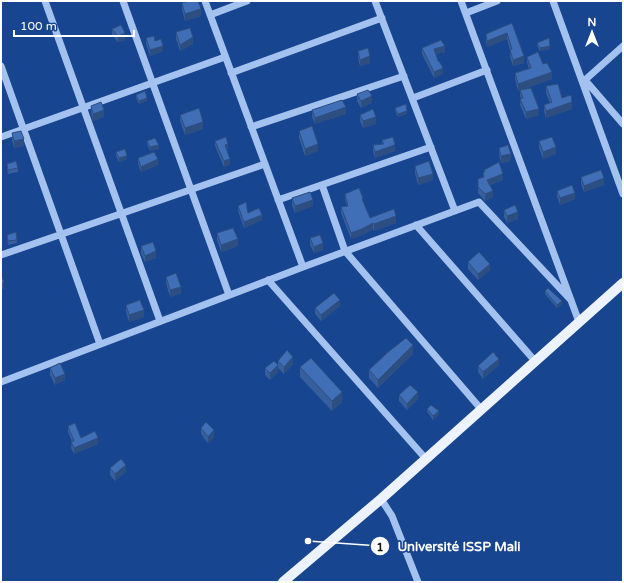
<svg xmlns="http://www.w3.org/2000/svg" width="624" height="583" viewBox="0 0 624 583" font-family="'Varela Round',sans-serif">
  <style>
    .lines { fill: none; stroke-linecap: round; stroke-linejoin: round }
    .minor { stroke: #a4c2ef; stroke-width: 7 }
    .major { stroke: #ecf3ff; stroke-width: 10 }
    .wall { fill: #375f9d }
    .shaded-wall { fill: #2d4e80 }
    .building { fill: #406fb7; stroke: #2d4e80 }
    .leader { fill: none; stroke: #fff; stroke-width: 1.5 }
    .callout-dot { fill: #fff; stroke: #18458f; stroke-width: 1.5 }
    .mark-label { font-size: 12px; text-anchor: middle; font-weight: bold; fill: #111 }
    .callout-label { font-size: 13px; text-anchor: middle; font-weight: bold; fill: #fff; stroke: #18458f; stroke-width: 3.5; stroke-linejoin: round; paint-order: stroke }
  </style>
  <rect width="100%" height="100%" fill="#18458f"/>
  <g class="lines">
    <path class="minor" d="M45,1L160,321
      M123,1L229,295
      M205,1L303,267
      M375,1L455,211
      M461,1L579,322
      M553,1L623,194
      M466,13L497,1
      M210,15L247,1
      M623,46L585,80L623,124
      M1,66L100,344
      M231,73L382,18
      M413,98L487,70
      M251,127L404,76
      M1,137L225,57
      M322,185L345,251L481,409
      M278,200L431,147
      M416,225L535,361
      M1,255L265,164
      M268,280L426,459
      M1,382L303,267L479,202L571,300
      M381,499L392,516L418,582"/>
    <path class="major" d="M283,582L381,499L623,283"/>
  </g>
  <path class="wall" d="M182,3L201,16L185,21L182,10Z
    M512,23L524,63L513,66L510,57V50L507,39L487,47L486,41V34Z
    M112,29L125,40L118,42L112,35Z
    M176,32L193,44L180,51L176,39Z
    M146,38L155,41L163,51L150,56L146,44Z
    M537,43L550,49L540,51L537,46Z
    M422,48L445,52L436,54L443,74L434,78L422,54Z
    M358,51L370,63L360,66L358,58Z
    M527,57L543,64L552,79L524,89L539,115L526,119L520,105L521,98L520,96V90L518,91L515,79V73L529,69L527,63Z
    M546,86L562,98L572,109L546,118L544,111V105L550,103L546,93Z
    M357,94L372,103L361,108L357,101Z
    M136,95L147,101L139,104L136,98Z
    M91,106L104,117L93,121L91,113Z
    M395,108L407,114L398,117L395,111Z
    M312,110L346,114L315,124L312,117Z
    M180,115L203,129L185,135L180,121Z
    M360,115L376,124L363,128L360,121Z
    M299,131L318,151L305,156L299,138Z
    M12,133L24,146L14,148L12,140Z
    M382,140L395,151L375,158L373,151V145H382Z
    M147,141L159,149L150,151L147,144Z
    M215,141L228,150H227L230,164L224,167L215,146Z
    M539,141L556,154L543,159L539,148Z
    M499,148L511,161L501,163L499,155Z
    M116,152L127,159L119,162L116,156Z
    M138,158L158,165L141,172L138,164Z
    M7,164L18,168V172L8,174L7,168Z
    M415,166L433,180L418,185L415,173Z
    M484,170L503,180L490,185L493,197L485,201L478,193V179L483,178V172H484Z
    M581,177L604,185L584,192L581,184Z
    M557,191L575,199L560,205L557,197Z
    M345,194L363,202L370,218L396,223L374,231L373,229L362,235L351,239L341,213V207L347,206L345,200Z
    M292,198L313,206L295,213L292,205Z
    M238,206L248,213L262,220L244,228L238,211Z
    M504,210L518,219L507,223L504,217Z
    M217,233L238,246L221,252L217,240Z
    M7,235L17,240V243L8,245Z
    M310,238L323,250L314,253L310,245Z
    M141,246L156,258L145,262L141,253Z
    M468,262L490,270L478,280L468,269Z
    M166,277L181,293L170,297L166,283Z
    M545,291L562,304L557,308L545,294Z
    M126,305L144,317L129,322L126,312Z
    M340,306L321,321L315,314V308Z
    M413,354L378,388L369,378V370Z
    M278,361L293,364L284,374L278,368V372L270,380L265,375V368L278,365Z
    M499,365L483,379L478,372V366Z
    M300,367L342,402L332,411L300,377Z
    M50,368L65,380L55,385L50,375Z
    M399,395L418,399L407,410L399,401Z
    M427,409L439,414L433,420L427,412Z
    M68,426L81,438L98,444L74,454L71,448L72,442L68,432Z
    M201,428L214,437L208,443L201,434Z
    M110,468L126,472L115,481L110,475Z"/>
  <path class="shaded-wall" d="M201,9V16L185,21V14Z
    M125,33V40L118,42V36Z
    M507,33V39L487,47V41Z
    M193,37V44L180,51V45Z
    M163,46V51L150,56V50Z
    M445,46V52L434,55V49Z
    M550,46V49L540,51V48Z
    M370,56V63L360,66V60Z
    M524,56V63L513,66V60Z
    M443,68V74L434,78V72Z
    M552,72V79L518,91V84Z
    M372,96V103L361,108V101Z
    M147,98V101L139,104V101Z
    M572,102V109L546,118V111Z
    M346,107V114L315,124V118Z
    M539,109V115L526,119V112Z
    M104,110V117L93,121V114Z
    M407,111V114L398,117V114Z
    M376,117V124L363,128V121Z
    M203,122V129L185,135V128Z
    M24,139V146L14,148V141Z
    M228,144V150L225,151V145Z
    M318,144V151L305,156V149Z
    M159,145V149L150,151V147Z
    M395,145V151L375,158V152Z
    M556,147V154L543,159V152Z
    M511,154V161L501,163V156Z
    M127,156V159L119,162V158Z
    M158,159V165L141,172V167Z
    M230,159V164L224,167V161Z
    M433,174V180L418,185V178Z
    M503,174V180L487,186V180Z
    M604,178V185L584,192V186Z
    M493,191V197L485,201V194Z
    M575,193V199L560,205V198Z
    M313,200V206L295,213V206Z
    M518,212V219L507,223V216Z
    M262,215V220L244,228V222Z
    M396,216V223L374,231V224Z
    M373,223V229L362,235L351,239V233Z
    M238,239V246L221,252V245Z
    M323,243V250L314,253V247Z
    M156,251V258L145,262V256Z
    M490,264V270L478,280V274Z
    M4,282V289H1V283Z
    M181,287V293L170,297V290Z
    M340,300V306L321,321V315Z
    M562,301V304L557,308V305Z
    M144,310V317L129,322V315Z
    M413,345V354L378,388V380Z
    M293,357V364L284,374V367Z
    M499,359V365L483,379V372Z
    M278,365V372L270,380V373Z
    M65,374V380L55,385V378Z
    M342,392V402L332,411V401Z
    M418,392V399L407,410V404Z
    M1,402H2V412H1Z
    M439,411V414L433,420V416Z
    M214,430V437L208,443V437Z
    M98,438V444L74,454V448Z
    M126,465V472L115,481V474Z"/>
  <path class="building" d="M189,1H198L201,9L185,14L182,3Z
    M512,23L524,56L513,60L510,50L512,49L507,33L487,41L486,34Z
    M121,25L125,33L118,36L112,29Z
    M190,28L193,37L180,45L176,32Z
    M154,36L155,41L161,39L163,46L150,50L146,38Z
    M549,38L550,46L540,48L537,43Z
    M441,40L445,46L434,49L438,61H439L443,68L434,72L422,48Z
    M368,48L370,56L360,60L358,51Z
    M538,52L543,64L547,63L552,72L518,84L515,73L531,68L527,57Z
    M558,84L562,98L571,95L572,102L546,111L544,105L552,102L546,86Z
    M531,88L539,109L526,112L520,99L523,98L520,90Z
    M368,90L372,96L361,101L357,94Z
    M145,91L147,98L139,101L136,95Z
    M342,100L346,107L315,118L312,110Z
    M101,102L104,110L93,114L91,106Z
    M406,104L407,111L398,114L395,108Z
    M199,108L203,122L185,128L180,115Z
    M373,109L376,117L363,121L360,115Z
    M312,126L318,144L305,149L299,131Z
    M21,131L24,139L14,141L12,133Z
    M226,137L228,144L225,145L230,159L224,161L215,141Z
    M393,137L395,145L375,152L373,145L384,144L382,140Z
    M552,137L556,147L543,152L539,141Z
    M155,138L159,145L150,147L147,141Z
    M508,145L511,154L501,156L499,148Z
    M125,149L127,156L119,158L116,152Z
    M154,152L158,159L141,167L138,158Z
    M16,161L18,168L8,170L7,164Z
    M429,161L433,174L418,178L415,166Z
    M499,162L503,174L487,180L493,191L485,194L478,187V179L484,177L483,172H485L484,170Z
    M601,170L604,178L584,186L581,177Z
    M572,185L575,193L560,198L557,191Z
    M359,188L363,198L362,199L370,218L394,209L396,216L374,224L373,223L362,229L351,233L341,207L348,206L345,194Z
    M310,192L313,200L295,206L292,198Z
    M246,202L248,213L259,208L262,215L244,222L238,206Z
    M515,205L518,212L507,216L504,210Z
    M233,228L238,239L221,245L217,233Z
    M16,232L17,240L8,241L7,235Z
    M320,235L323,243L314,247L310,238Z
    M153,242L156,251L145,256L141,246Z
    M479,252L490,264L478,274L468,262Z
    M176,273L181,287L170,290L166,277Z
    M1,275L4,282L1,283Z
    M548,288L562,301L557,305L545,291Z
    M334,293L340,300L321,315L315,308Z
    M140,300L144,310L129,315L126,305Z
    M406,338L413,345L378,380L369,370L387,353Z
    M287,350L293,357L284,367L278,361Z
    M493,352L499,359L483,372L478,366Z
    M311,358L342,392L332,401L300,367Z
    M274,361L278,365L270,373L265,368Z
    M60,363L65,374L55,378L50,368Z
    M410,385L418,392L407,404L399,395Z
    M431,405L439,411L433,416L427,409Z
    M206,422L214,430L208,437L201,428Z
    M75,423L81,438L95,431L98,438L74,448L71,442L74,441L68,426Z
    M121,459L126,465L115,474L110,468Z"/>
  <path class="leader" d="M308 541L380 546"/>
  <g class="callout-dot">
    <circle cx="308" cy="541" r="4"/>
    <circle cx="380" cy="546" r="10"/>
  </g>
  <g class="mark-label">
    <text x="380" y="551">1</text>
  </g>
  <g class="callout-label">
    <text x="459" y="551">Université ISSP Mali</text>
  </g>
  <rect width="624" height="583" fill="none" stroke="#ffffff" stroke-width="4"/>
  <g transform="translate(592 32)" stroke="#18458f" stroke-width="3" paint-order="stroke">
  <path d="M0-3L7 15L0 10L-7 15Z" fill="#ffffff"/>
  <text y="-6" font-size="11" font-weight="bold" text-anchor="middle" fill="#ffffff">N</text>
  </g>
  <path d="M14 30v6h120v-6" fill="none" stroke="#ffffff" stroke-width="2"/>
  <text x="20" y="30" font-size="12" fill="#ffffff" stroke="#18458f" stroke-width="3" paint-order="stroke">100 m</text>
</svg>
